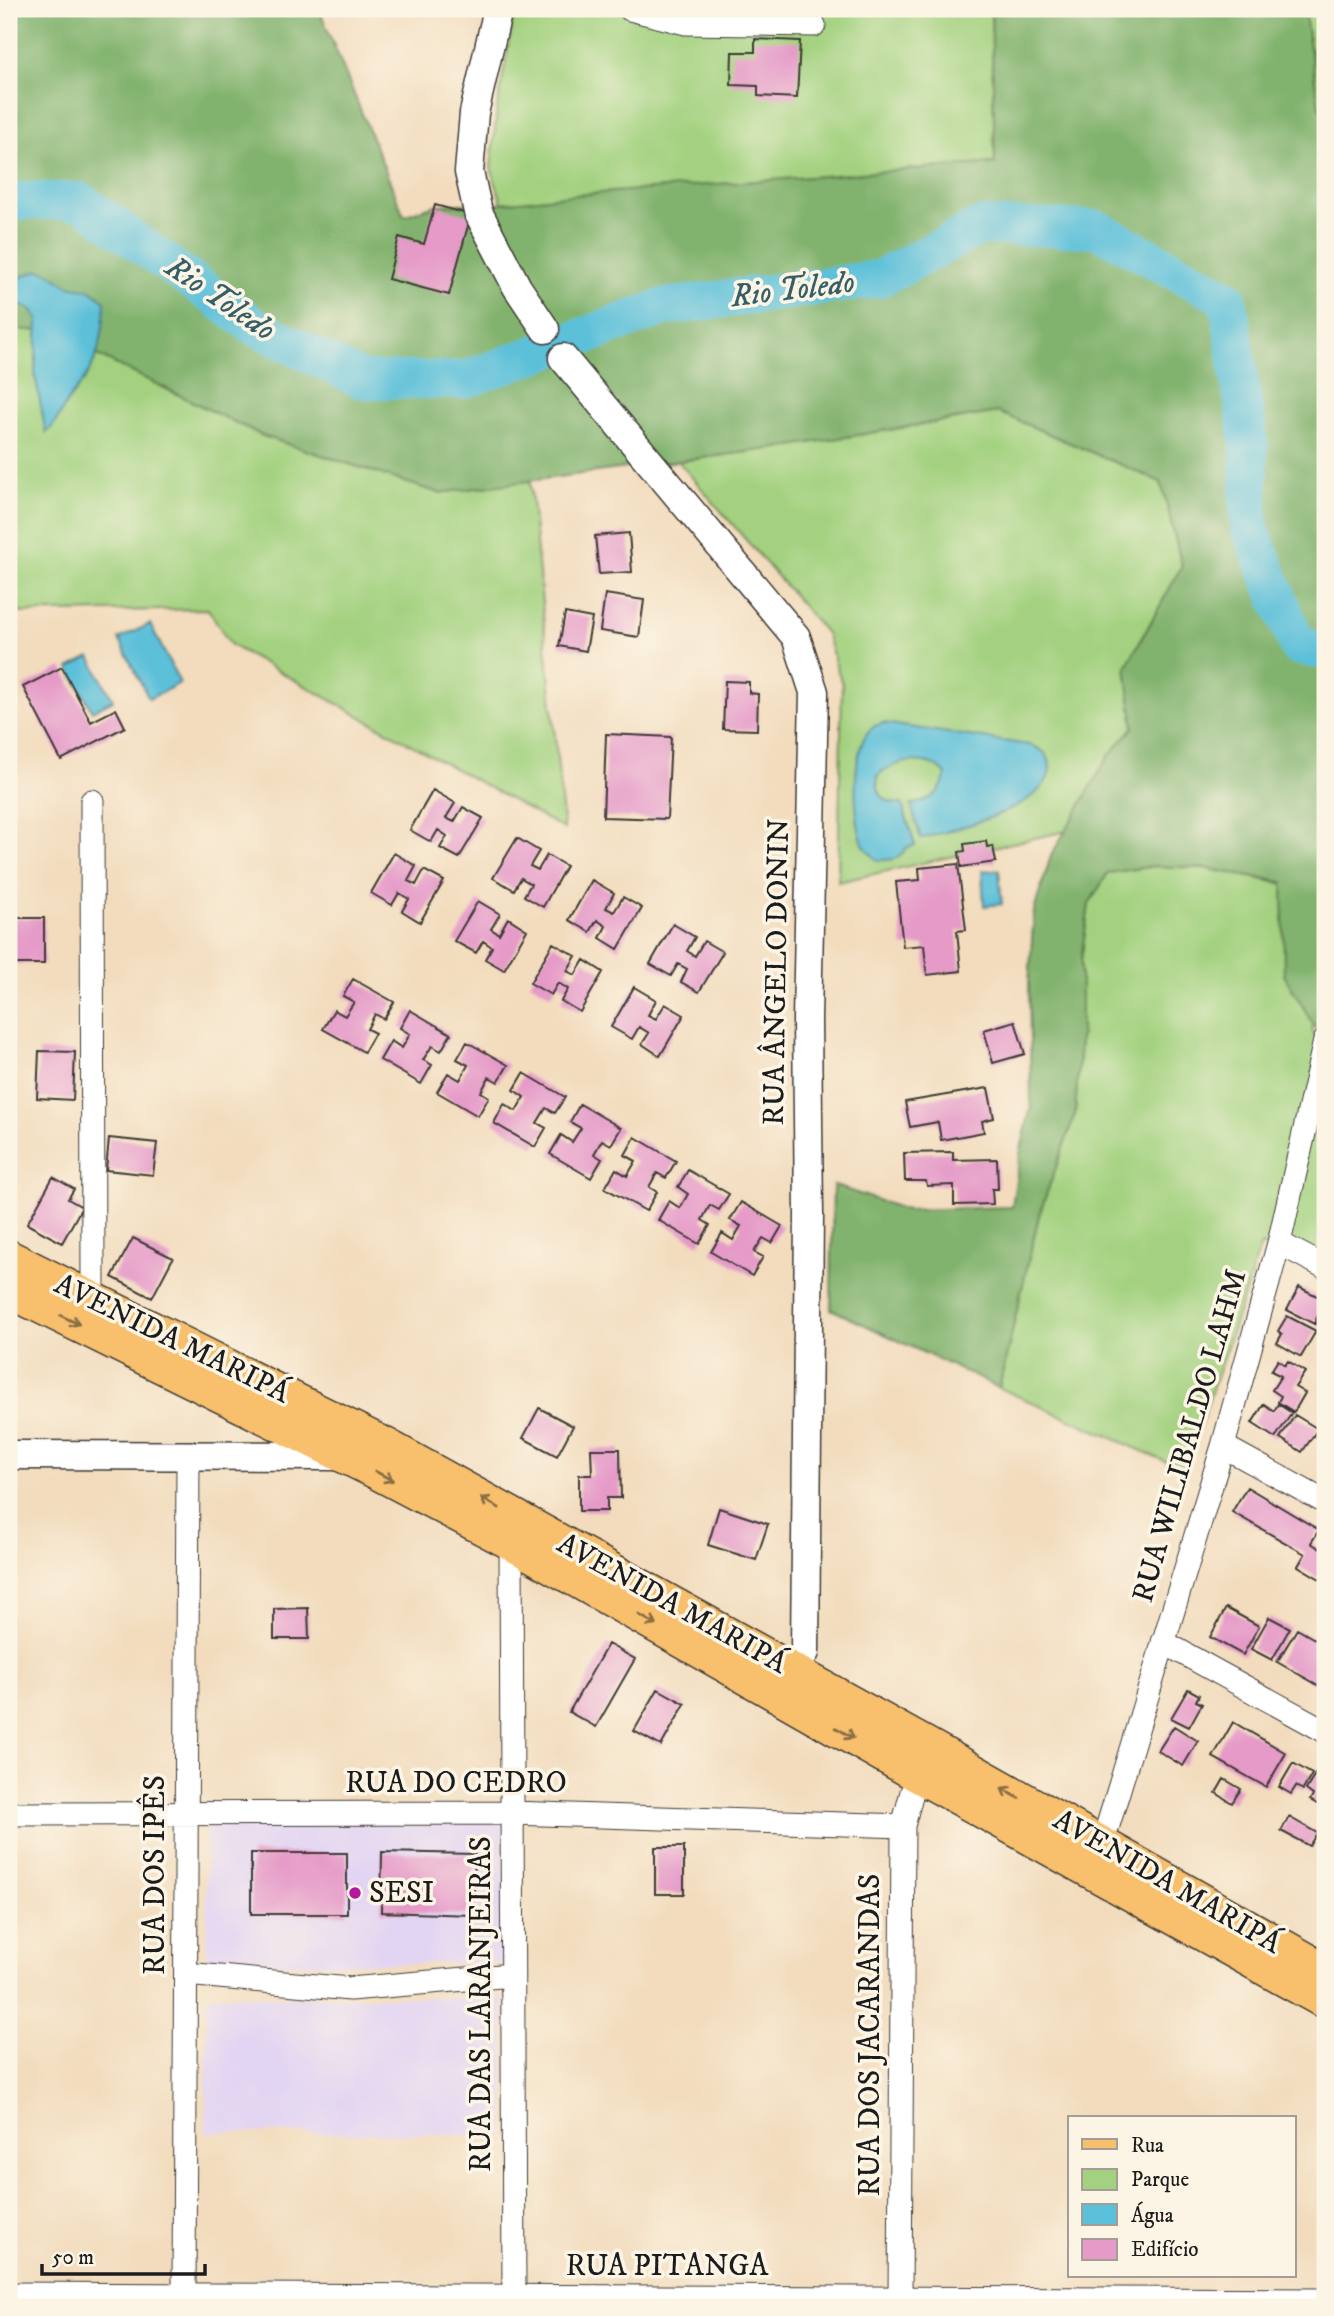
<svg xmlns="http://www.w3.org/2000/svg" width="1334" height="2316" viewBox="0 0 1334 2316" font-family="'IM FELL DW Pica',serif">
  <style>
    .built { fill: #e2d4f3 }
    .green { fill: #a3d17f; stroke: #60764e; stroke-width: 2 }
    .forest { fill: #82b36e; stroke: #4f6845; stroke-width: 2 }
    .water { fill: #5bc0d9; stroke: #3c6e7a; stroke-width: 2 }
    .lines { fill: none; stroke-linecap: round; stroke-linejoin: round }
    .river { stroke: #5bc0d9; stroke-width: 38 }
    .building { fill: #e59ac8 }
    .minor-casing { stroke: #3c3934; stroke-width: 25 }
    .tertiary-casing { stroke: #3c3934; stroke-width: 31 }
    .primary-casing { stroke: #3c3934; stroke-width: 38 }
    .minor { stroke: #fff; stroke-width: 23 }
    .tertiary { stroke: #fff; stroke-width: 28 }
    .primary { stroke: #f8bf6c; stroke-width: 35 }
    .oneway { stroke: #8a6e44 }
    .poi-dot { fill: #b5179e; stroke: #fcf5e5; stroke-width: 2.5 }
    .labels { text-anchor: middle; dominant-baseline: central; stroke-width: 7; stroke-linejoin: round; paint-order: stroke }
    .street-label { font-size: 30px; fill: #1c1c1c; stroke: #fcf5e5 }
    .poi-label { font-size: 30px; fill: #1c1c1c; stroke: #fcf5e5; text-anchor: start }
    .water-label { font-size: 32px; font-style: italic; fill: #355e68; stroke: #fcf5e5 }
  </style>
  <rect width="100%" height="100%" fill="#fcf5e5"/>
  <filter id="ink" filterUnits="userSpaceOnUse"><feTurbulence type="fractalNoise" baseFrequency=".0143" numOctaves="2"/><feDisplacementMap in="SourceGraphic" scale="14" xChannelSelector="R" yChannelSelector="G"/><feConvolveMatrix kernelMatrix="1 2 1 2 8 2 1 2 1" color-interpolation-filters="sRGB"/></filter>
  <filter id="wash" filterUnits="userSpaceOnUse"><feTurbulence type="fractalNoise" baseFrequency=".00686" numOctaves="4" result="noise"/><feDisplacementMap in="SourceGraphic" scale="28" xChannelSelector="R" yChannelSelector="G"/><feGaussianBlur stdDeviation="1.57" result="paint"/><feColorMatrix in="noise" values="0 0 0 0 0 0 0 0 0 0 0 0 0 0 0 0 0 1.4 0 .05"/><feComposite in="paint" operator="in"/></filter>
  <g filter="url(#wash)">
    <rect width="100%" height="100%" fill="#f2dcbd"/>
    <path class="built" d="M206,1823H504V1963L207,1964Z
      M207,1996L504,1998V2135L206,2132Z"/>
    <path class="green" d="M515,9H991L995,163L502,203L491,168L497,109Z
      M1304,9H1325V114L1319,107Z
      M9,329L48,331L263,436L439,493L530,480L564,829L231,645L208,609L9,613Z
      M998,412L1161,482L1182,566L1126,667L1134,727L1110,754L1066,831L838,882L842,684L826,633L678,461L784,447Z
      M1155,866L1203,868L1325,892V925L1312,1031L1325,1051V1277L1261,1245L1185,1470L999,1388L1039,1215L1075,1114L1081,1025V960L1089,904L1108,873Z"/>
    <path class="forest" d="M9,9H319L404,216L435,205L502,203L573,195L995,163L991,9H1304L1319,107L1325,114V1044L1284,975L1283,882L1203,868L1155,866L1108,873L1089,904L1081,960V1025L1075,1114L1039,1215L999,1388L831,1309L833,1185L906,1210L1012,1207L1020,1154L1031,1106L1029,983L1034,911L1051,856L1110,754L1134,727L1126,667L1182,566L1161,482L998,412L784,447L439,493L263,436L48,331L9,329Z"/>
    <path class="water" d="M39,270L47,272L69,286L91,290L105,301C104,329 100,357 84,380C79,388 72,394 67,402C61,413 56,424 46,433L35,375L38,319L31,309L20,305L11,291C15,278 27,274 39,270Z
      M150,624L180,683L149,699L119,639Z
      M90,657L113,700L92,711L69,668Z
      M883,723L1029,745C1040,748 1049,753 1050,766C1052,808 953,829 921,839L911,805C931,800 941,795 946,774C928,755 897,759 878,775C875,793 884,804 902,804L915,845L906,848C900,861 890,860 877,860C872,855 865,850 863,843C853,820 850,743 873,727C874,726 881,724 883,723Z
      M999,870L1002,904L984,906L982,871Z"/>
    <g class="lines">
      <path class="river" d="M9,201H80L256,327L362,380H464L664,307L879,279L981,226L1097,229L1228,299L1249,443V527L1298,646L1325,651"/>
    </g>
    <g id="blocks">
      <path class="building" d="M755,39L800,41L797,98L758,96V86L731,85L732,52H755Z
        M435,205L471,215L449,295L388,279L399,237L424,244Z
        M629,533L632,572L599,574L595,536Z
        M605,594L644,600L639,637L600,631Z
        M565,613L592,618L586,651L559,646Z
        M62,667L91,722L116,709L125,727L61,760L23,687Z
        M725,681L749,682V693L758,694L757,730L723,729Z
        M606,734L671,737L667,819L603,817Z
        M433,790L455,803L446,818L454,822L463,807L483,818L459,858L440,848L447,836L438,830L431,842L410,830Z
        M517,838L539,851L530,866L538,870L547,855L566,866L543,907L524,896L531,884L521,878L514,890L493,878Z
        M986,841L987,847L993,846L996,862L961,867L959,852L965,851L964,844Z
        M394,853L416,866L408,881L416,885L424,870L444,881L420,922L402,911L409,899L399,893L392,905L371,893Z
        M958,864L966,930L957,931L961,971L927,975L924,945L903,947L896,882L920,880L919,868Z
        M592,880L614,893L606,908L614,912L623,897L642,908L618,949L600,938L606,926L597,920L590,932L569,920Z
        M478,901L500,914L491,929L499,934L508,918L527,930L504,970L485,959L492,947L483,941L476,953L454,941Z
        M9,918H44V964H9Z
        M673,924L695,937L687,951L695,956L704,941L723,952L699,992L681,982L687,969L678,964L671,976L650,964Z
        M553,943L576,956L567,971L575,975L584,960L603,972L580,1012L561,1001L568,989L558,983L551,995L530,983Z
        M353,979L394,1002L384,1019L375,1014L367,1029L375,1033L364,1052L323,1029L334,1010L345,1016L354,1002L343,996Z
        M634,987L656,1000L648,1015L656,1019L665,1004L684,1015L660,1056L642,1044L649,1033L639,1027L632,1039L611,1027Z
        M410,1010L451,1034L441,1051L432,1046L423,1060L432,1065L421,1084L380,1060L391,1041L402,1048L410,1034L400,1028Z
        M1015,1021L1025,1054L993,1063L984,1030Z
        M467,1042L508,1065L498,1082L489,1077L481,1092L489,1097L478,1116L437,1092L448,1073L460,1080L468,1065L457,1059Z
        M39,1051L75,1052L73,1100L37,1098Z
        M524,1073L565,1097L555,1113L546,1108L537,1123L546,1128L535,1147L494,1123L504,1104L516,1111L524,1097L514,1090Z
        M988,1088L994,1118L982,1121L984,1132L941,1140L938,1122L910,1127L905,1102Z
        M580,1104L621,1128L611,1145L602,1140L594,1154L602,1159L591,1178L550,1154L561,1135L572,1142L581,1128L570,1122Z
        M635,1137L676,1161L666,1178L657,1173L649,1187L657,1192L646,1211L605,1188L616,1169L627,1176L636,1161L625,1155Z
        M109,1138L157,1143L153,1175L106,1170Z
        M953,1152V1160L997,1159L998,1189H992L993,1204L954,1205V1185L927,1186L926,1181H905L904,1153Z
        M688,1170L729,1194L719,1210L710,1205L702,1220L710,1225L699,1244L658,1220L669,1201L680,1208L688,1194L678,1187Z
        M53,1177L74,1189L68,1199L82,1207L62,1243L27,1224Z
        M741,1202L782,1226L772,1243L763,1238L754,1252L763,1257L752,1276L711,1252L722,1233L733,1240L741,1226L730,1220Z
        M133,1238L173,1258L152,1298L112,1277Z
        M1299,1287L1325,1300L1314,1324L1287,1310Z
        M1325,1309V1329L1316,1324Z
        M1287,1316L1316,1331L1301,1357L1277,1343L1282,1334L1278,1331Z
        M1278,1360L1285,1365L1288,1361L1305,1372L1295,1387L1305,1393L1294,1412L1278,1402L1281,1396L1272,1390L1281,1376L1271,1371Z
        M1264,1404L1274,1411L1278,1404L1292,1413L1275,1438L1252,1423Z
        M539,1408L573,1426L557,1456L523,1438Z
        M1295,1415L1318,1429L1302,1452L1280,1438Z
        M1325,1423V1442L1317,1437Z
        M591,1449H620L621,1498H607V1511H579V1475H592Z
        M1247,1487L1319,1530L1311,1543L1325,1552V1582L1298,1566L1305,1554L1232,1512Z
        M719,1508L768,1524L756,1560L708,1545Z
        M308,1608L309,1639H274V1609Z
        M1226,1608L1259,1626L1243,1655L1210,1637Z
        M1269,1617L1290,1628L1272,1660L1251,1649Z
        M1297,1629L1325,1645V1689L1277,1662Z
        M608,1644L635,1659L596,1727L569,1712Z
        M658,1689L685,1704L661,1746L634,1731Z
        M1188,1689L1199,1695L1196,1701L1202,1704L1189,1727L1171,1718Z
        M1233,1722L1286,1753L1266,1787L1213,1757Z
        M1174,1726L1198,1741L1183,1766L1158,1751Z
        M1293,1763L1312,1774L1303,1790L1296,1786L1291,1794L1279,1787Z
        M1317,1771L1325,1776L1324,1808L1310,1800L1313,1795L1306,1790Z
        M1224,1779L1241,1789L1232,1803L1216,1793Z
        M1289,1817L1317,1833L1309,1846L1281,1831Z
        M655,1847H684V1894H655Z
        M382,1852L475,1854L473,1915L381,1912Z
        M251,1853H347V1914H251Z"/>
    </g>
  </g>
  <g filter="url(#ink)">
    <use href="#blocks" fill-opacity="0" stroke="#3c3934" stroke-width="2"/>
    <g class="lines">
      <defs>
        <path id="minor" d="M630,9L686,23L814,25
          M92,801L93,1299
          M1279,1243L1325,1267
          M1223,1446L1325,1502
          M1163,1642L1325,1731
          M9,1814L512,1813L903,1826
          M1096,1856L1102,1845L1223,1446L1279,1243L1325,1041
          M186,1974L350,1989L512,1975
          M9,2294L1325,2300
          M184,2295L188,1455
          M900,2298L903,1826L912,1792L925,1763
          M511,2307L514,2297L511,1542L517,1532"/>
        <path id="tertiary" d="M498,9L474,113L469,172L478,212L517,287L545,329
          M563,358L796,637L814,692L807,1019L809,1215L805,1652L794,1672
          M9,1455L342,1456"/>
        <path id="primary" d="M9,1258L388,1447L933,1749L1325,1971
          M9,1290L372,1469L511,1542L919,1775L1325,2001"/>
      </defs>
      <use href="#minor" class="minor-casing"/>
      <use href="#tertiary" class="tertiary-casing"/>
      <use href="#primary" class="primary-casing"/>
      <use href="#minor" class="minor"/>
      <use href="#tertiary" class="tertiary"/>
      <use href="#primary" class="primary"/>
    </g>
    <defs><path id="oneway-shaft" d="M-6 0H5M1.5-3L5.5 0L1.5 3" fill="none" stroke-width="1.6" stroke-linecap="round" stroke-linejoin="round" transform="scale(1.75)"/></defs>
    <g class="oneway">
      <use href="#oneway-shaft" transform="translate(70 1320) rotate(26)"/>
      <use href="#oneway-shaft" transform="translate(384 1476) rotate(28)"/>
      <use href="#oneway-shaft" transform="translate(490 1503) rotate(-151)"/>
      <use href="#oneway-shaft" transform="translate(648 1620) rotate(30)"/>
      <use href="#oneway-shaft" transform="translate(845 1733) rotate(30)"/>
      <use href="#oneway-shaft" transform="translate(1010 1793) rotate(-150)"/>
    </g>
  </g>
  <circle class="poi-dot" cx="355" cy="1893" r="7"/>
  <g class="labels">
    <g class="street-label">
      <text transform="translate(777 972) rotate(-89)">RUA ÂNGELO DONIN</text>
      <text transform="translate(172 1339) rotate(26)">AVENIDA MARIPÁ</text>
      <text transform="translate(1190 1436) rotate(-74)">RUA WILIBALDO LAHM</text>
      <text transform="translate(672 1604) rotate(29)">AVENIDA MARIPÁ</text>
      <text x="456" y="1783">RUA DO CEDRO</text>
      <text transform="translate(155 1875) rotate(-90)">RUA DOS IPÊS</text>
      <text transform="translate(1167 1882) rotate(30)">AVENIDA MARIPÁ</text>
      <text transform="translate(481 2004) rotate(-90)">RUA DAS LARANJEIRAS</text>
      <text transform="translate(870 2035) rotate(-90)">RUA DOS JACARANDAS</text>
      <text x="667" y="2266">RUA PITANGA</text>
    </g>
    <g class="poi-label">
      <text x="369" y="1893">SESI</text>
    </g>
    <g class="water-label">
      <text transform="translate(793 290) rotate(-7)">Rio Toledo</text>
      <text transform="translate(220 299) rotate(34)">Rio Toledo</text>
    </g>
  </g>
  <rect width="1334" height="2316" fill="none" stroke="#fcf5e5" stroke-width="35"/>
  <rect x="1068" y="2116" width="228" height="161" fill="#fcf5e5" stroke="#a29e95" stroke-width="2"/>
  <rect x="1082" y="2139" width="35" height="10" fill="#f8bf6c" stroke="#a29e95" stroke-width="2"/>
  <text x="1131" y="2152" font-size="21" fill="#1c1c1c">Rua</text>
  <rect x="1082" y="2169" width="35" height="21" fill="#a3d17f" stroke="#a29e95" stroke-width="2"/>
  <text x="1131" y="2186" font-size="21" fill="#1c1c1c">Parque</text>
  <rect x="1082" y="2204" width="35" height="21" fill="#5bc0d9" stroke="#a29e95" stroke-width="2"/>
  <text x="1131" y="2222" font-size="21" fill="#1c1c1c">Água</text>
  <rect x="1082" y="2239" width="35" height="21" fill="#e59ac8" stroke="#a29e95" stroke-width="2"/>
  <text x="1131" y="2256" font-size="21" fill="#1c1c1c">Edifício</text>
  <path d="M42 2264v10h163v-10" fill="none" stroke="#1c1c1c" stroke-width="3.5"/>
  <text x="52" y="2264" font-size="21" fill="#1c1c1c" stroke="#fcf5e5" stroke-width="5" paint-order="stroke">50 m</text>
</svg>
